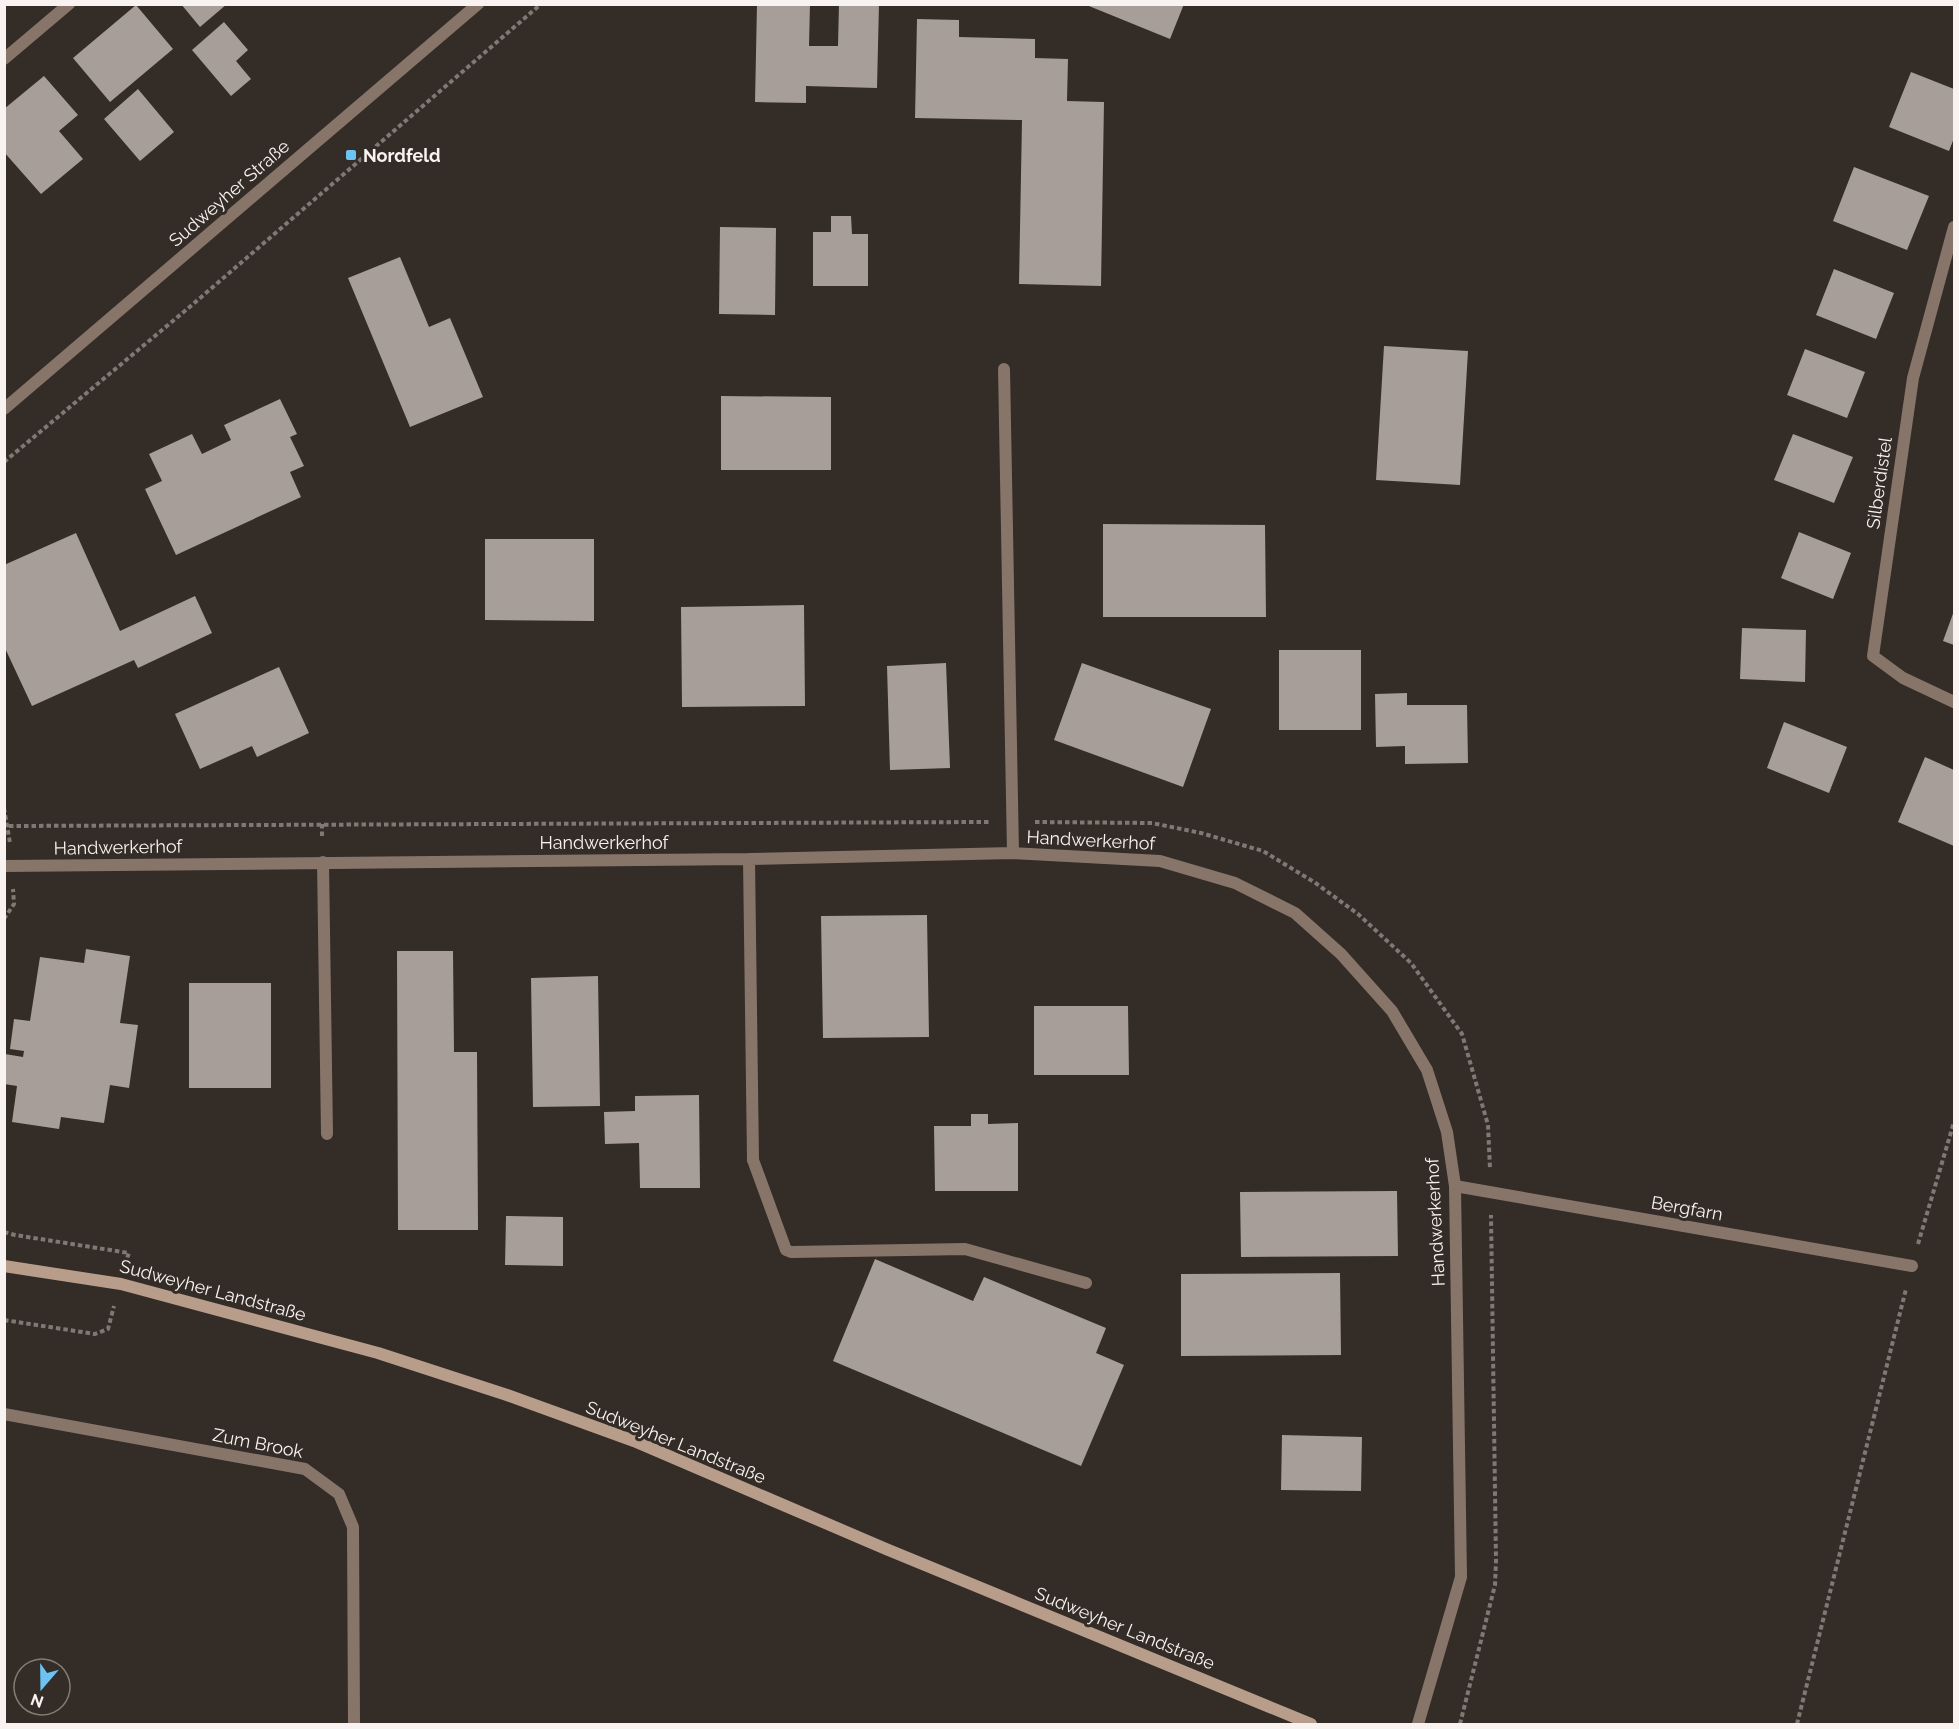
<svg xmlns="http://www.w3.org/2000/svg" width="1959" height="1729" viewBox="0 0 1959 1729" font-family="Raleway,sans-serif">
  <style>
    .building { fill: #a79e99 }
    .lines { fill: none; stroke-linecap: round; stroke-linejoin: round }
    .path { stroke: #7f7975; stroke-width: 4; stroke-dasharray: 4.5 3; stroke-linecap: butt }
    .lane { stroke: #87756a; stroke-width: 12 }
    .street { stroke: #87756a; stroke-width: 12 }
    .secondary { stroke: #b99d8b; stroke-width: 12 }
    .poi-dot { fill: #6cc3f2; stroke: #332c27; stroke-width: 2 }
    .labels { text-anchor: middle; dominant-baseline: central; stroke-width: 6; stroke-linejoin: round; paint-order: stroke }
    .poi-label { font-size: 18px; font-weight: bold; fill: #f8f3f0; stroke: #332c27; text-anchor: start }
    .street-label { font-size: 18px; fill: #f8f3f0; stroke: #332c27 }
  </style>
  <rect width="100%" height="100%" fill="#332c27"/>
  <path class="building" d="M181,4H227L200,27Z
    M757,4H810L809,46H838L839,4H879L877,88L806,86V103L755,102Z
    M1084,4H1184L1170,39Z
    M136,5L173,49L110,102L73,58Z
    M917,19L959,20V37L1035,39V58L1068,59L1067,101L1104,102L1101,286L1019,284L1022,120L915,118Z
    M224,22L248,50L236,61L251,79L231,96L192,50Z
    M1911,72L1954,89V138L1949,151L1889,127Z
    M44,76L78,115L59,131L83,159L41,194L4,152V109Z
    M138,89L174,132L140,161L104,119Z
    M1854,167L1929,196L1907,250L1833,221Z
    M831,216H851L852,234H868V286H813V232H831Z
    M720,227L776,228L775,315L719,314Z
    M400,257L429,327L450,318L483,397L410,427L348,278Z
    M1834,269L1894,293L1876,339L1816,315Z
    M1384,346L1468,351L1460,485L1376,480Z
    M1805,349L1865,372L1847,418L1787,395Z
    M721,396L831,397V470H721Z
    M280,399L297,434L290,437L304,466L290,472L301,497L176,555L145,489L162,481L149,454L192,434L202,454L231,440L224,425Z
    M1793,434L1853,457L1834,503L1774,480Z
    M1103,524L1265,525L1266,617H1103Z
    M1799,532L1851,553L1833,599L1781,578Z
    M76,533L120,631L195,596L212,633L138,668L134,660L32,706L4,646V565Z
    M485,539H594V621L485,620Z
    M804,605L805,706L682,707L681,607Z
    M1954,611V645L1943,641Z
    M1742,628L1806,630L1805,682L1740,679Z
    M1279,650H1361V730H1279Z
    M946,663L950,768L890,770L887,666Z
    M1082,663L1211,709L1183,787L1054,740Z
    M279,667L309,733L257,757L252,746L200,769L175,714Z
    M1407,693V705H1467L1468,763L1405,764V746L1376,747L1375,694Z
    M1784,722L1847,747L1829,793L1767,768Z
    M1925,757L1954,770V846L1898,822Z
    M927,915L929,1037L823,1038L821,916Z
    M86,949L130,956L120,1023L138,1025L129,1088L110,1085L104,1123L61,1117L59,1129L12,1122L17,1086L4,1084L5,1054L23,1057L24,1051L10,1049L14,1019L30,1021L40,957L84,963Z
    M397,951H453L454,1052H477L478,1230H398Z
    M598,976L600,1106L533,1107L531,978Z
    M189,983H271V1088H189Z
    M1034,1006H1128L1129,1075H1034Z
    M699,1095L700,1188H640L639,1143L605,1144L604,1112L635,1111V1096Z
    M971,1114H988V1124L1018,1123V1191H935L934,1126H971Z
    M1397,1191L1398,1256L1241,1257L1240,1192Z
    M506,1216L563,1217V1266L505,1265Z
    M875,1259L973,1301L984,1277L1106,1328L1096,1353L1124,1365L1081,1466L833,1361Z
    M1340,1273L1341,1355L1181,1356V1274Z
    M1282,1435L1362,1437L1361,1491L1281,1490Z"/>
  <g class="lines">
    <path class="path" d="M4,462L192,305L541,4
      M4,808L10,843
      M1035,822L1152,823L1201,833L1263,851L1314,882L1358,914L1411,963L1462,1034L1488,1125L1490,1169
      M322,824V839
      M9,826L989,822
      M4,919L14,904L13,889
      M4,1232L15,1235L129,1253L126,1261
      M1918,1244L1954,1122
      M4,1320L95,1334L108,1329L114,1306
      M1460,1724L1495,1585L1496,1561L1491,1215
      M1797,1724L1906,1289"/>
    <path class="lane" d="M323,862L327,1134
      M753,1160L786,1250L791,1252L965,1249L1086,1283"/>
    <path class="street" d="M4,59L69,4
      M1954,227L1913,378L1873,656L1903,678L1954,702
      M1004,369L1013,853
      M4,409L478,4
      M749,859L753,1160
      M4,866L749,859L1013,853L1160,861L1235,883L1295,913L1341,954L1392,1011L1427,1070L1447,1132L1455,1186L1461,1577L1418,1724
      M1455,1186L1912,1266
      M4,1414L305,1469L339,1494L353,1527L354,1724"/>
    <path class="secondary" d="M4,1266L121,1284L378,1353L507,1395L634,1441L886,1549L1311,1724"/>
  </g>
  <rect class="poi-dot" x="345" y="149" width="12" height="12" rx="3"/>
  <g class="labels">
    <g class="poi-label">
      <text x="363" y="155">Nordfeld</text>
    </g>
    <g class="street-label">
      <text transform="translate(229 193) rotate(-41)">Sudweyher Straße</text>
      <text transform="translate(1879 483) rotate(-82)">Silberdistel</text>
      <text transform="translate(1091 840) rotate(3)">Handwerkerhof</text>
      <text x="604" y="842">Handwerkerhof</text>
      <text transform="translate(118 847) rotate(-1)">Handwerkerhof</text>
      <text transform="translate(1687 1208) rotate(10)">Bergfarn</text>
      <text transform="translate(1435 1222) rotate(-93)">Handwerkerhof</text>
      <text transform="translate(213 1290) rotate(15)">Sudweyher Landstraße</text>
      <text transform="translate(676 1442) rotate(22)">Sudweyher Landstraße</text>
      <text transform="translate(258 1443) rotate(11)">Zum Brook</text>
      <text transform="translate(1125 1628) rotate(22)">Sudweyher Landstraße</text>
    </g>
  </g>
  <rect width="1959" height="1729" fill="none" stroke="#f8f3f0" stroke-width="12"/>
  <g transform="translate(42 1687) rotate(200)"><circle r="28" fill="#332c27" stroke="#827c77" stroke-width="1.5"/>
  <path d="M0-4.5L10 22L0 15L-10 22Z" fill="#6cc3f2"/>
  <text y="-9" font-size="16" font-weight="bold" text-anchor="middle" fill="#f8f3f0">N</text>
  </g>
</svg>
